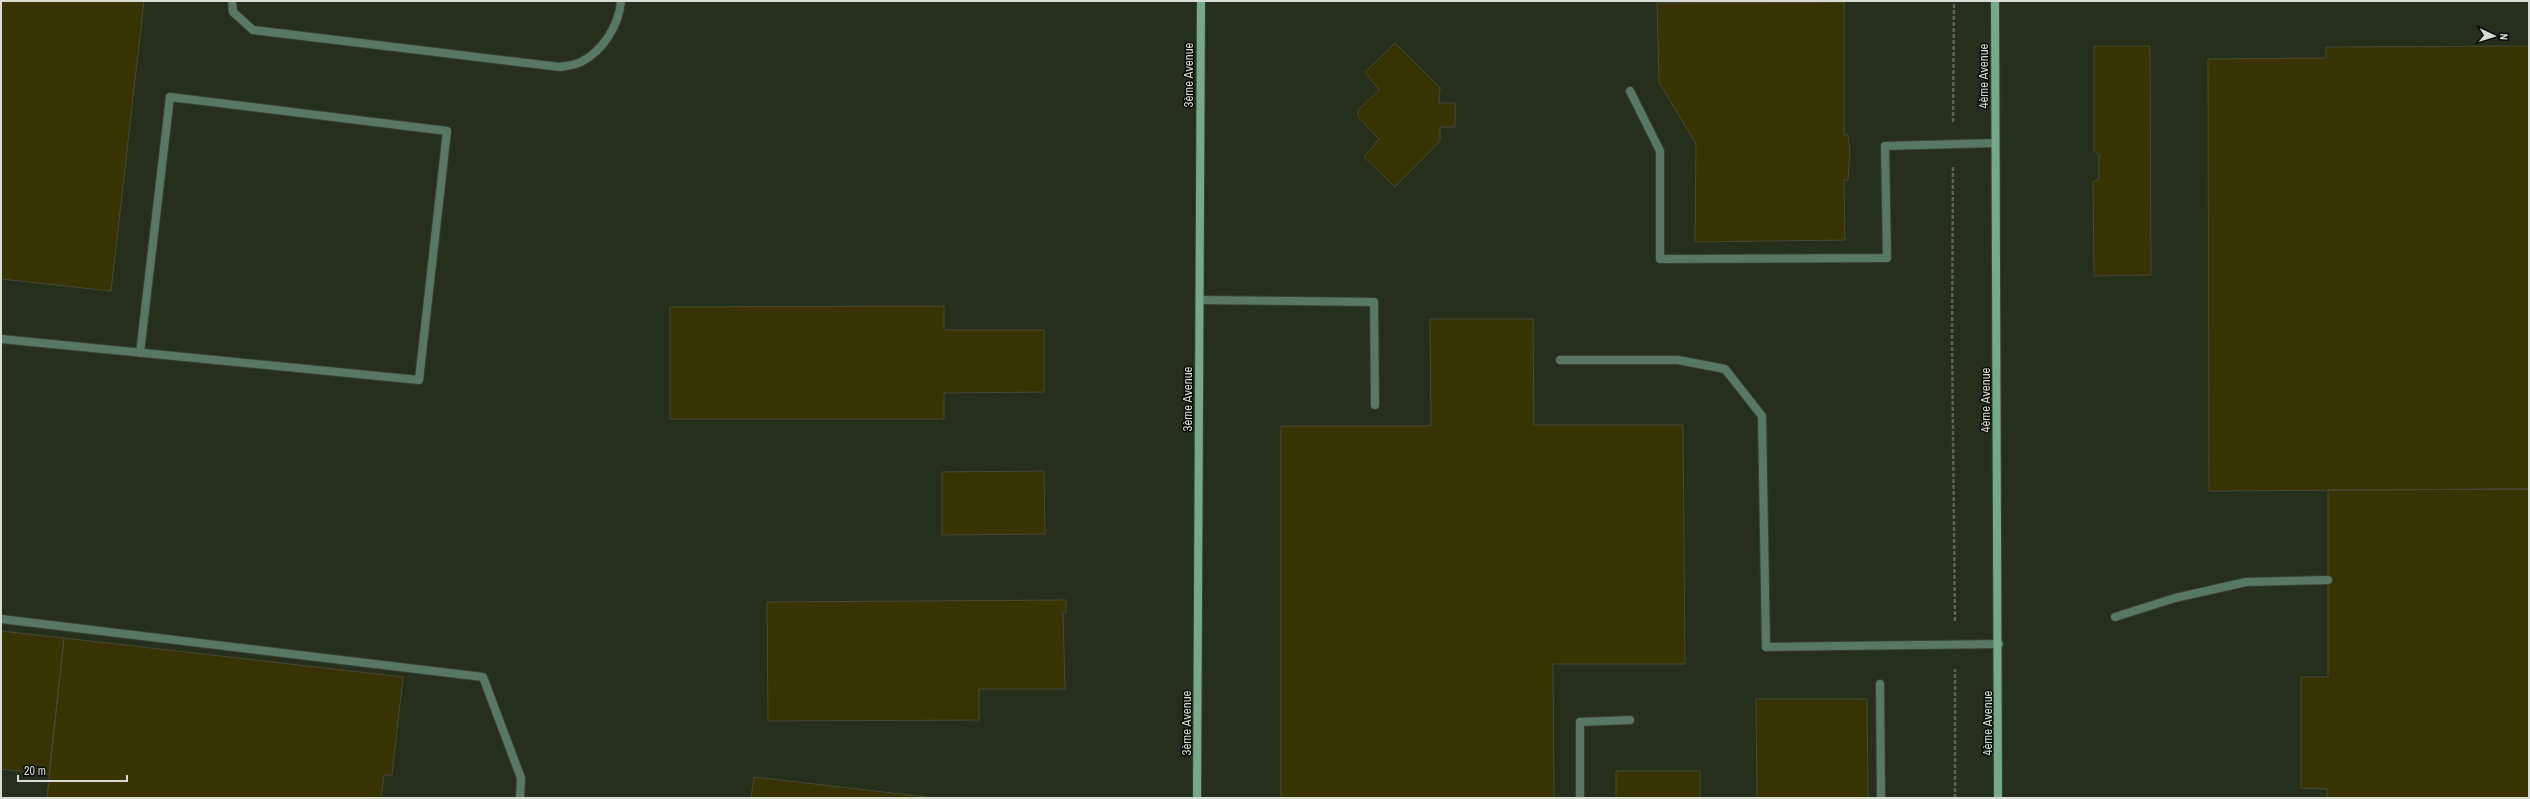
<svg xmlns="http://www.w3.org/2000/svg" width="2530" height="799" viewBox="0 0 2530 799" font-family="'Archivo Narrow',sans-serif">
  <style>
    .built { fill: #252f1c }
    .building { fill: #373303; stroke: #494838 }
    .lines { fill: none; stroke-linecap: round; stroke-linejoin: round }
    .lane-casing { stroke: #394032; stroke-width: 10 }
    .secondary-casing { stroke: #394032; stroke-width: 10 }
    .path { stroke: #5c6356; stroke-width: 2.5; stroke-dasharray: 4 2; stroke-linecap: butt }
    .lane { stroke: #587864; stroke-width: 8 }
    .secondary { stroke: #75a988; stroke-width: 8 }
    .labels { text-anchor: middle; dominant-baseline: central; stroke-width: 3; stroke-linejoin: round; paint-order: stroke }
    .street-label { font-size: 13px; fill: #d8ddd4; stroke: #0a0d08 }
  </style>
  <rect width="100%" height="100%" fill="#1f2618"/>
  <path class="built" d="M1,1H2529V798H1Z"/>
  <path class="building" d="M1,1H144L111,291L1,279Z
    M1844,2V135H1848L1850,153L1848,180H1844L1845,240L1695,242L1696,144L1659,82L1657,3Z
    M1395,43L1440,88L1439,103H1455V127H1440V141L1395,187L1364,157L1379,139L1358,117V110L1379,90L1365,72Z
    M2094,46H2150L2151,275L2094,276L2093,182L2099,179V155L2094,151Z
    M2529,46V489L2209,491L2208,59L2326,58V47Z
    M944,306V330H1044V392L944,393V419H670V307Z
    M1430,319H1533L1534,425H1683L1685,664H1553L1554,798H1281V426H1431Z
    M1044,471L1045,534L942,535V472Z
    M2529,489V798H2327V789L2301,788V677H2328V490Z
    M1066,600V612H1063L1065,689H979V720L768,721L767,602Z
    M1,631L64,638L49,774L1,769Z
    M64,638L403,677L392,775H384L381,798H47Z
    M1756,699H1867L1868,798H1757Z
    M1616,771H1700V798H1616Z
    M754,777L935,798H751Z"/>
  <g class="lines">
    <defs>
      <path id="lane" d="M232,1L233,12L253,30L560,67C566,66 575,65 581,62C603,51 619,25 621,1
        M1630,91L1660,151V259L1887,258L1885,146L1995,143
        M1200,300L1374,302L1375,405
        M1,339L419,380L447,131L170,97L140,353
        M1560,360H1678L1725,369L1762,416L1766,647L1999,644
        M2115,617L2175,598L2246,582L2328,580
        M1,619L483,677L521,778L520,798
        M1880,684L1881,798
        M1580,798V722L1630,720"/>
      <path id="secondary" d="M1995,1L1998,798
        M1197,798L1201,1"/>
    </defs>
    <use href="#lane" class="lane-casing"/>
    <use href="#secondary" class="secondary-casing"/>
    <path class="path" d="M1953,122L1954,1
      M1953,167L1952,338L1955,622
      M1955,798V669"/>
    <use href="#lane" class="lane"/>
    <use href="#secondary" class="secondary"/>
  </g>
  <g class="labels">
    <g class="street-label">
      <text transform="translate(1188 75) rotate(-90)">3ème Avenue</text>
      <text transform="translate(1983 76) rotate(-90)">4ème Avenue</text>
      <text transform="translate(1187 399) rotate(-90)">3ème Avenue</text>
      <text transform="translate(1985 400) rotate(-90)">4ème Avenue</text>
      <text transform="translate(1186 723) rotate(-90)">3ème Avenue</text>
      <text transform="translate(1987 723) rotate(-90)">4ème Avenue</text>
    </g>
  </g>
  <rect width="2530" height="799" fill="none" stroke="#d8ddd4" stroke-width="4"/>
  <g transform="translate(2494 36) rotate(94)" stroke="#0a0d08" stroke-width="3" paint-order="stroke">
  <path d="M0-3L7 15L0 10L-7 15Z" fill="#d8ddd4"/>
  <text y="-6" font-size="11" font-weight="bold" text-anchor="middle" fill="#d8ddd4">N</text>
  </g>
  <path d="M18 775v6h109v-6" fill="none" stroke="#d8ddd4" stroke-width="2"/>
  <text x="24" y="775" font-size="12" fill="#d8ddd4" stroke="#0a0d08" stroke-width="3" paint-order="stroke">20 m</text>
</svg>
